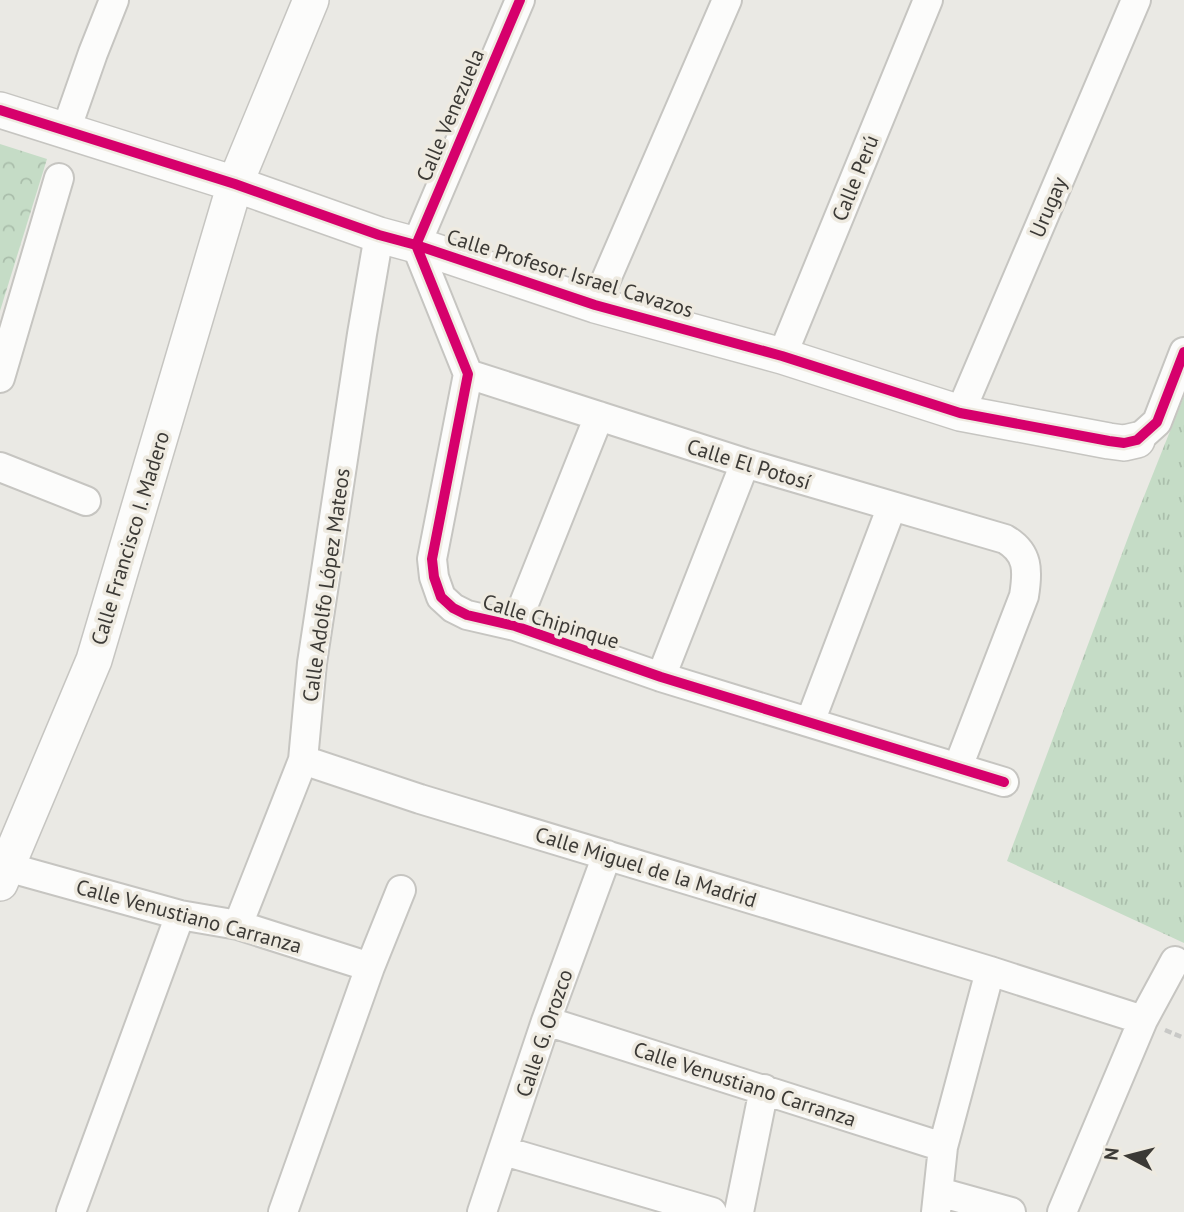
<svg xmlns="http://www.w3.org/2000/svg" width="1184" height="1212" viewBox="0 0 1184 1212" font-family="'PT Sans',sans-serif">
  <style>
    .grass { fill: url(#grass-tufts) }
    .forest { fill: url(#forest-crowns) }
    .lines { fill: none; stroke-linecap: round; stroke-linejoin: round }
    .minor-casing { stroke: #c6c5c1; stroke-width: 32 }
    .tertiary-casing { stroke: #c6c5c1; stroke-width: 38 }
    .path { stroke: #c8c8c6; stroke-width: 4.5; stroke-dasharray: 7 3.5; stroke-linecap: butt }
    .minor { stroke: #fcfcfb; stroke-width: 28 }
    .tertiary { stroke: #fcfcfb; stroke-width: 35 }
    .cycleway-casing { stroke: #eeeae0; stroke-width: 15 }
    .cycleway { stroke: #d6006c; stroke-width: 10 }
    .labels { text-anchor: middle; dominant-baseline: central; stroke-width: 7; stroke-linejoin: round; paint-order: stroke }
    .street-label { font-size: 21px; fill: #3c3a36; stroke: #eeeae0 }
  </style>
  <defs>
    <pattern id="grass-tufts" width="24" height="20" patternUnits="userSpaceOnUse" patternTransform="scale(1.75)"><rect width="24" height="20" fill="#c5dcc6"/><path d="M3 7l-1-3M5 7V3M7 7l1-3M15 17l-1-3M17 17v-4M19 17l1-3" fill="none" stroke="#aabeab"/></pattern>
    <pattern id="forest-crowns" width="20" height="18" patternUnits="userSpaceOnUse" patternTransform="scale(1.75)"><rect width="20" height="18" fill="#c5dcc6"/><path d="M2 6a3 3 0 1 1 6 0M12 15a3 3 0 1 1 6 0" fill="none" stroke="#aabeab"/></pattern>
  </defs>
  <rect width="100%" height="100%" fill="#eae9e4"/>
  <path class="grass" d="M1184,396V943L1007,861L1135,519Z"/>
  <path class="forest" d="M0,144L47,159L0,311Z"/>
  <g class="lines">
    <defs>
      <path id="minor" d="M520,0L416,245L468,374L432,559L434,577L441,597L453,608L467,615L515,626L661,677L1004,782
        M66,130L93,53L114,0
        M595,305L727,0
        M782,356L928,0
        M468,374L745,463L1005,539C1029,553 1028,571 1024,596L958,767
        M0,378L59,178
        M960,413L1136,0
        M1137,440L1157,422L1184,352
        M0,467L86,501
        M515,626L599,416
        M661,677L745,463
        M810,722L892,506
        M303,760L420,799L990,971L1143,1020
        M7,867L180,915L238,925L370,967
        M238,925L303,760L312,663L362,334L379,235
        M546,1021L943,1147
        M504,1151L712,1212
        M939,1192L1011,1212
        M71,1212L180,915
        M283,1212L370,967L401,890
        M482,1212L546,1021L607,855
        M739,1212L764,1089
        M936,1212L943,1147L990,971
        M1062,1212L1143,1020L1175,961"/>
      <path id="tertiary" d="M0,110L235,184L379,235L416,245L595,305L782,356L960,413L1109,441L1124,443L1137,440
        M0,883L94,660L235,184L311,0"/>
    </defs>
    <use href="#minor" class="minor-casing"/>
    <use href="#tertiary" class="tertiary-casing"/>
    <path class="path" d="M1165,1030L1184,1038"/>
    <use href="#minor" class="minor"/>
    <use href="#tertiary" class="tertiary"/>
    <defs>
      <path id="cycleway" d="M520,0L416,245L468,374L432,559L434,577L441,597L453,608L467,615L515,626L661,677L1004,782
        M0,110L235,184L379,235L416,245L595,305L782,356L960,413L1109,441L1124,443L1137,440L1157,422L1184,352"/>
    </defs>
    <use href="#cycleway" class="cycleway-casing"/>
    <use href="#cycleway" class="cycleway"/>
  </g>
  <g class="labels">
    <g class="street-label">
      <text transform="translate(450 115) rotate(-67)">Calle Venezuela</text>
      <text transform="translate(855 178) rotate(-68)">Calle Perú</text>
      <text transform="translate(1048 207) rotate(-67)">Urugay</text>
      <text transform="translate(570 273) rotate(17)">Calle Profesor Israel Cavazos</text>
      <text transform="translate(749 464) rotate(17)">Calle El Potosí</text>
      <text transform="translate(130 538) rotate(-73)">Calle Francisco I. Madero</text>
      <text transform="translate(326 585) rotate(-82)">Calle Adolfo López Mateos</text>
      <text transform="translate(551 621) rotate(17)">Calle Chipinque</text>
      <text transform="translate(646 867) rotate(17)">Calle Miguel de la Madrid</text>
      <text transform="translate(189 916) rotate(15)">Calle Venustiano Carranza</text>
      <text transform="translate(544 1033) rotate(-71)">Calle G. Orozco</text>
      <text transform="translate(745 1084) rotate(18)">Calle Venustiano Carranza</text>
    </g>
  </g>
  <g transform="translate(1128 1156) rotate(277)" stroke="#eeeae0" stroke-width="5" paint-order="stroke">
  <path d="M0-5L12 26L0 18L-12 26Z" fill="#3c3a36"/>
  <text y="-10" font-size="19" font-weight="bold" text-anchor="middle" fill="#3c3a36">N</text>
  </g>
</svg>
